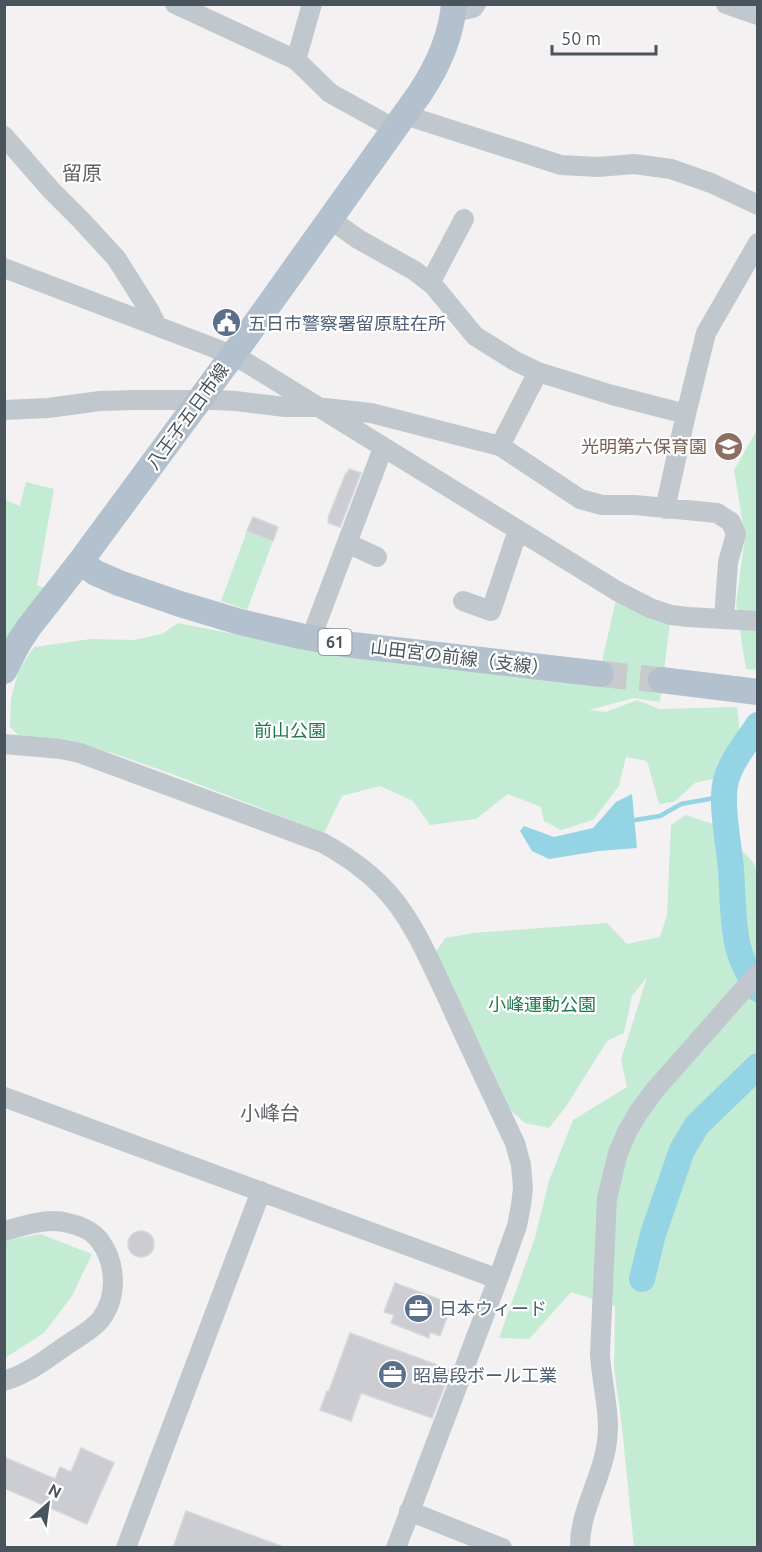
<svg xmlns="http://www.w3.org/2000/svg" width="762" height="1552" viewBox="0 0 762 1552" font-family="Ubuntu,'Noto Sans JP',sans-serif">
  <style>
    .green { fill: #c4ecd4 }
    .water { fill: #95d4e5 }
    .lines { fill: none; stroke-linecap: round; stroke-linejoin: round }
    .stream { stroke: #95d4e5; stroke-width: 4.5 }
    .river { stroke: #95d4e5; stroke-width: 26 }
    .building { fill: #cbcdd3; stroke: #d5d7db; stroke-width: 1.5 }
    .major-tunnel { stroke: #c9cacc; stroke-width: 26; stroke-dasharray: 26 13; stroke-linecap: butt }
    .minor { stroke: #c0c8ce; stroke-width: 20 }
    .major { stroke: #b3c0cd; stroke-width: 26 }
    .labels { text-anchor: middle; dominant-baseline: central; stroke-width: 4.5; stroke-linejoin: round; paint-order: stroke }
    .shield { fill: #fff; stroke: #80878e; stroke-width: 1.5 }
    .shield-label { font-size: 16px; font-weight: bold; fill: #4a545d }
    .service-label { font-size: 18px; fill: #4e5e75; stroke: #fff; text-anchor: start }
    .street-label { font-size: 18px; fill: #4a545d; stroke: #fff }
    .education-label { font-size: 18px; fill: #785e54; stroke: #fff; text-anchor: end }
    .park-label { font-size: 18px; fill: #20794d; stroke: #fff }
    .neighbourhood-label { font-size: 20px; fill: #5e6165; stroke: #fff }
  </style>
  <rect width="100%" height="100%" fill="#f3f1f1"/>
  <path class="green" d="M757,430V670L746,669L736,604L745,537L734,470Z
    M26,482L54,489L37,585L46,589L5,643V500L20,506Z
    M247,531L273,541L247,610L221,601Z
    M617,595L671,616L660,702L634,698L589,710L606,712L637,700L659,709L737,707L740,736L716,778L695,783L674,802L659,804L647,761L626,757L619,786L593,820L561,830L544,821L541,807L508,794L476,819L430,825L413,801L380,786L342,796L324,833L172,774L115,754L69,740L19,736L10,727L11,699L18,672L34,647L91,639L134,640L162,634L178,623L356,658L600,685L603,657Z
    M686,815L719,826L753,862L758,873L757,1547H634L622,1427L614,1367L615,1306L571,1292L529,1339L499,1338L535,1238L549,1181L573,1120L627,1087L621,1060L647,977L632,996L624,1033L607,1041L567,1105L549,1128L525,1123L507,1107L436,952L445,938L473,933L607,923L627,944L660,937L667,915L671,825Z
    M40,1234L92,1254L72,1296L44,1333L5,1358V1241Z"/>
  <path class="water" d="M632,794L637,848L599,851L549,859L532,851L520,831L524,826L554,837L593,828L616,802Z"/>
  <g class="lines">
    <path class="stream" d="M635,820L660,816L681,804L709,799L723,794"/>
    <path class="river" d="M758,725C747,742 733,758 727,777C719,799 729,844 731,869C733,896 732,921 738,947C742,963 750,976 758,989
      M642,1279L653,1234L682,1150L697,1125L758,1066"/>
  </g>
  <path class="building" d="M223,310L238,323L229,334L214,322Z
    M349,469L361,473L340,527L328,523L329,519L328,518L346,473L347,474Z
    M253,517L278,527L273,541L247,531Z
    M128 1244a13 13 0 1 1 26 0a13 13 0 1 1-26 0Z
    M395,1283L452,1304L440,1336L430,1332L429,1338L391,1323L394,1315L384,1312Z
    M350,1333L451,1370L432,1418L361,1393L351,1421L320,1410L327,1391H329Z
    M81,1448L114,1463L87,1524L4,1488V1457L55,1479L60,1467L71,1472Z
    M186,1511L281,1546V1548H173Z"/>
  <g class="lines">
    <path class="major-tunnel" d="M601,674L661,680"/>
    <path class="minor" d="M175,4L296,60L330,93L395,129
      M726,4L758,15
      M454,12L473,8L476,4
      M296,60L312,4
      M405,115L561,165L598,167L634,164L671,169L711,183L758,205
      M4,136L51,190L81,220L116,258L149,310L157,326
      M330,219L358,239L415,271L433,285L475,336L515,361L538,372L612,395L686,414
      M4,268L217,349L247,363L617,591L650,608L671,615L688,617L758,621
      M430,283L464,219
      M4,410L48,408L100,401L136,400H216L235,401L285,407H316L371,413L500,446L580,499L602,505H635L717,513L731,522L736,534L728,562L724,619
      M500,446L538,372
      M665,509L686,414L706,333L758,243
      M347,543L377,557
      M463,601L491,611L518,530
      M311,638L383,448
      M4,744L61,749L80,753L323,843C350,858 375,876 394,900C417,929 431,964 447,997C469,1046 492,1094 515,1143L521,1165L523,1188L521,1205L517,1226L498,1279L396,1548
      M4,1097L498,1279
      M4,1231C24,1226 48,1217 68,1223C79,1225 93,1231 100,1241C116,1263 118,1296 101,1319C93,1329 79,1337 68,1344C48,1358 28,1374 4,1381
      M409,1511L502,1548
      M126,1548L261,1191
      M580,1548C579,1516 597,1487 604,1457C614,1420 602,1391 600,1354L607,1198L618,1153L627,1132L638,1113L654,1091L758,973"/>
    <path class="major" d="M80,562L96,573L119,583L180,604L240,622L300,636L344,644L601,674
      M4,671L19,642L29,627L80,562L243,341L420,93C438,66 451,38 454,4
      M661,680L758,692"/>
  </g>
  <defs>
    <symbol id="civic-disc" viewBox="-11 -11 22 22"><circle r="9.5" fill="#5c6f8a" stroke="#fff"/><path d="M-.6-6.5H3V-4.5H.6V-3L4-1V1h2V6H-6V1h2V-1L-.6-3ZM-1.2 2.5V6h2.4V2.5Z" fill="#fff"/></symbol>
    <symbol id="school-disc" viewBox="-11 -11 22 22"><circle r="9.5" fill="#8d6e63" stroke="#fff"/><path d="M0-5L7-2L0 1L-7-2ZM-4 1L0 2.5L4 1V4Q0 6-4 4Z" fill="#fff"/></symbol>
    <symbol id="office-disc" viewBox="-11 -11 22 22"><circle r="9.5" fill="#5c6f8a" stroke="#fff"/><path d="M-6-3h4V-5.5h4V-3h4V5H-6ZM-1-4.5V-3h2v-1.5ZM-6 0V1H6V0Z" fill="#fff"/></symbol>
  </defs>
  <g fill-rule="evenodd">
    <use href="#civic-disc" x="210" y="306" width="33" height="33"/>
    <use href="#school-disc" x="712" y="430" width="33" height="33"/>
    <use href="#office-disc" x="402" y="1292" width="33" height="33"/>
    <use href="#office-disc" x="376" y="1358" width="33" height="33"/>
  </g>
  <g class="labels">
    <rect class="shield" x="318.5" y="629" width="33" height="26" rx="4.5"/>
    <g class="shield-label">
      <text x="335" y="642">61</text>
    </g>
    <g class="service-label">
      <text x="248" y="323">五日市警察署留原駐在所</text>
      <text x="439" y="1308">日本ウィード</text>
      <text x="413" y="1375">昭島段ボール工業</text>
    </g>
    <g class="street-label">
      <text transform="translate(187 416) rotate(-54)">八王子五日市線</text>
      <text transform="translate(460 657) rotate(7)">山田宮の前線（支線）</text>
    </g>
    <g class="education-label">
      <text x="707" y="446">光明第六保育園</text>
    </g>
    <g class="park-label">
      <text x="290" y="730">前山公園</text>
      <text x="542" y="1004">小峰運動公園</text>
    </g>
    <g class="neighbourhood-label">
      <text x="82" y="172">留原</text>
      <text x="270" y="1112">小峰台</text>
    </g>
  </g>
  <rect width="762" height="1552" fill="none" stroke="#4a545d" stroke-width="12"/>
  <g transform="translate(48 1504) rotate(28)" stroke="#ffffff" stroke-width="4.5" paint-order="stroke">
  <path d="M0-4.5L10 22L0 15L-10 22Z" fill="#4a545d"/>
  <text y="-9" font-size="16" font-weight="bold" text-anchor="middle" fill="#4a545d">N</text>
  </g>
  <path d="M552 45v9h104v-9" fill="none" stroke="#4a545d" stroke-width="3"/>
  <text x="561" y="45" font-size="18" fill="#4a545d" stroke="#ffffff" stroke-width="4.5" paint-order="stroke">50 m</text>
</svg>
